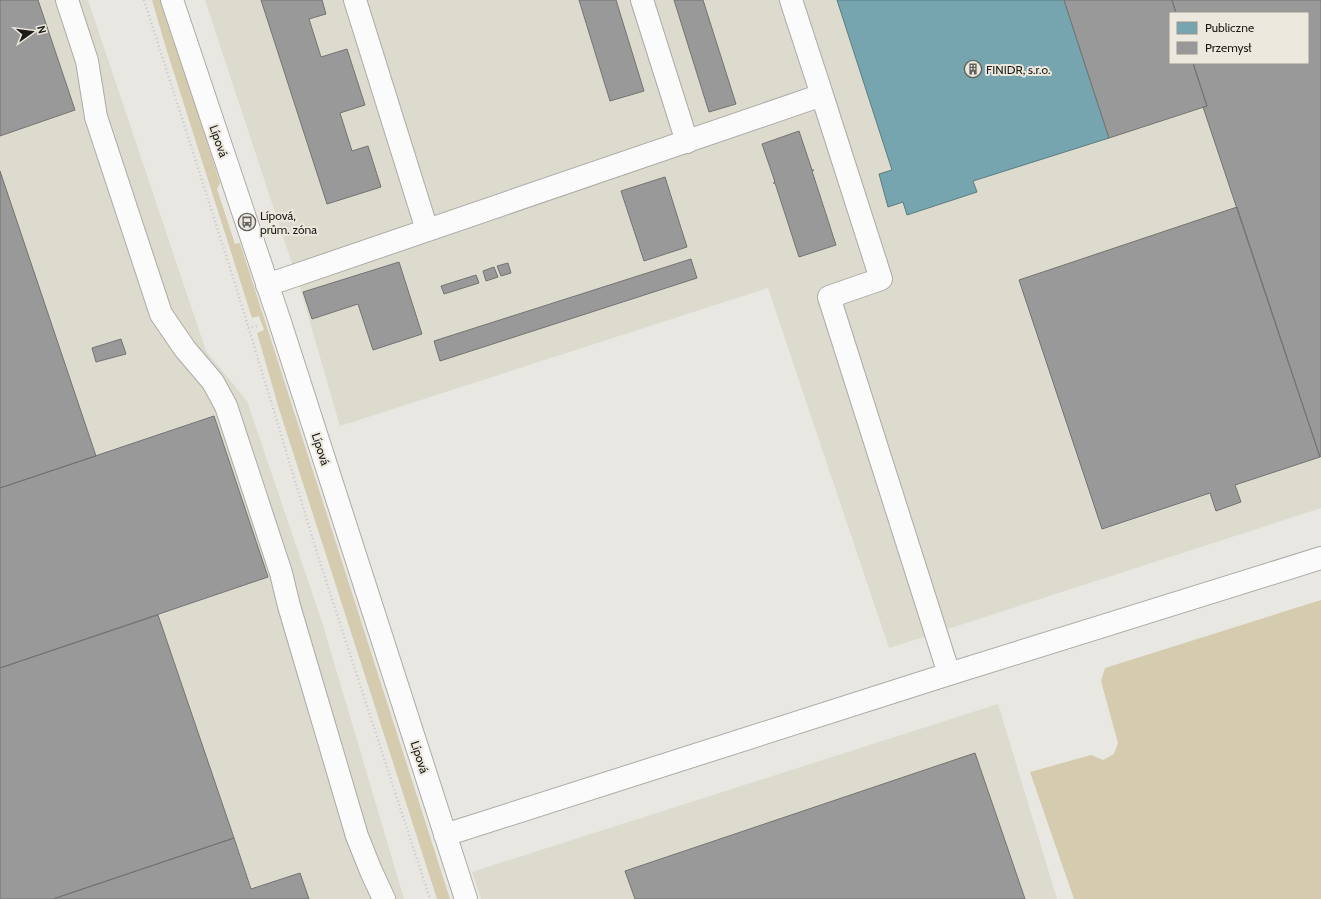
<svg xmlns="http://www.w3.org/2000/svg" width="1321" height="899" viewBox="0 0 1321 899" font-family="Cabin,sans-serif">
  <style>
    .built { fill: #dddace; fill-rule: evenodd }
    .green { fill: #d5cbaf }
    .public { fill: #76a5af; stroke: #5b7c81 }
    .industry { fill: #999; stroke: #747372 }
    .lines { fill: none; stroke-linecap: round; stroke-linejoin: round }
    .minor-casing { stroke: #acaba7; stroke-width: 24 }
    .path { stroke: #c7c7c5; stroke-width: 2.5; stroke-dasharray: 1 3; stroke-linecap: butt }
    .minor { stroke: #fcfbfb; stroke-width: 22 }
    .labels { text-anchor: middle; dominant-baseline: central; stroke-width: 4; stroke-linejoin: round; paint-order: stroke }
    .poi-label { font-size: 12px; fill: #1c1b17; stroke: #ece8de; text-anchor: start }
    .street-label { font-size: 12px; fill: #1c1b17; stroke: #ece8de }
  </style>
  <rect width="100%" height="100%" fill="#e8e7e2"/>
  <path class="built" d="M0,0H88L206,351L247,401L322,622L404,899H0Z
    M205,0H1321V508L889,648L768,288L340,426L301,291ZM1170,13H1308V63H1170Z
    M998,704L1057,899H481L472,872Z"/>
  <path class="green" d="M152,0H162L220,183L217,189L235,244L240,243L450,899H437L279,409L257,333L264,330L259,316L252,318L166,48Z
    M1321,600V899H1074L1030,772L1091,755L1103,760L1114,754L1118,743L1101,681L1105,668Z"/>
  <path class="public" d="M837,0H1064L1109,138L973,181L977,192L907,215L903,202L888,207L879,174L892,170Z"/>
  <path class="industry" d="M0,0H38L75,110L0,136Z
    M261,0H322L326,14L309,19L321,57L347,49L365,105L340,113L352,151L368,146L381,187L327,204Z
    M579,0H616L644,91L610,101Z
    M674,0H703L736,104L709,112Z
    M1064,0H1172L1176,13H1170V63H1193L1207,106L1109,138Z
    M1172,0H1321V456L1320,457L1203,107L1207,106L1193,63H1308V13H1176Z
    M799,131L812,170H814L812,171L836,245L799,257L775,183H773L775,182L762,144Z
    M0,171L96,456L0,488Z
    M665,177L687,247L644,261L621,191Z
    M1237,207L1320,457L1235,485L1241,502L1216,511L1210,493L1102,529L1019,280Z
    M691,259L697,278L440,361L434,341Z
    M399,262L422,334L373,350L358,304L312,319L303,292Z
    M508,263L511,273L501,276L497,266Z
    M494,267L498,277L486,281L483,271Z
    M476,275L479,283L444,294L441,286Z
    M121,339L126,354L96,362L92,348Z
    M214,416L268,577L0,668V488Z
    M158,615L234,838L53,899H0V668Z
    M975,753L1025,899H635L625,871Z
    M234,838L251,889L300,873L309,899H53Z"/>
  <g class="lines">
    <defs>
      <path id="minor" d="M67,0L87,61L96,117L161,314L185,349L213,382L226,406L281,573L289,606L357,836L371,871L384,899
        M172,0L279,319L466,899
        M355,0L427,230
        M642,0L687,142
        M822,95L881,279L829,297L949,674
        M267,285L822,95L791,0
        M445,835L949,674L1321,558"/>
    </defs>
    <use href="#minor" class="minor-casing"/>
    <path class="path" d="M144,0L233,277L318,556L430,899
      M248,328L257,326"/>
    <use href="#minor" class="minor"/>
  </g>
  <defs>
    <symbol id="building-ring" viewBox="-11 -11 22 22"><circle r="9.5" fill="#ece8de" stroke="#63625e" stroke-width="1.5"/><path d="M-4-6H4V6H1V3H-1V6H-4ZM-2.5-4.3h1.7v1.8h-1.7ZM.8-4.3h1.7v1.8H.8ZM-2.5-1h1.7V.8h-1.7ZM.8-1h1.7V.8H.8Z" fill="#63625e"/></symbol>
    <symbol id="bus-ring" viewBox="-11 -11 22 22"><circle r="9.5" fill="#ece8de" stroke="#63625e" stroke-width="1.5"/><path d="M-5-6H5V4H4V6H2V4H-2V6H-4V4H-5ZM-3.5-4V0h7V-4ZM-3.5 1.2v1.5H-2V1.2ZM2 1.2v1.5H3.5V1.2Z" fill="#63625e"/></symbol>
  </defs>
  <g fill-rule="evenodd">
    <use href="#building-ring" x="963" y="59" width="20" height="20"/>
    <use href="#bus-ring" x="237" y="212" width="20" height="20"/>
  </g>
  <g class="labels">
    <g class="poi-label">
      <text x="986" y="69">FINIDR, s.r.o.</text>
      <text x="260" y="215">Lípová,<tspan x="260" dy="14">prům. zóna</tspan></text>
    </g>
    <g class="street-label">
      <text transform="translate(219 141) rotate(71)">Lípová</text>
      <text transform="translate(321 449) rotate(72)">Lípová</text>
      <text transform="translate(420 757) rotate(72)">Lípová</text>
    </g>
  </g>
  <rect x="1169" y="12" width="140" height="52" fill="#ece8de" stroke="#99968e"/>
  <rect x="1177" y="22" width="20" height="12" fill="#76a5af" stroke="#99968e"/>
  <text x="1205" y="32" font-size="12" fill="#1c1b17">Publiczne</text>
  <rect x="1177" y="42" width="20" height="12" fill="#999999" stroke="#99968e"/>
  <text x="1205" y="52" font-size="12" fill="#1c1b17">Przemysł</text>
  <g transform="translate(32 32) rotate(76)" stroke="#ece8de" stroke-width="3" paint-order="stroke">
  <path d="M0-3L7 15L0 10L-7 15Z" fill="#1c1b17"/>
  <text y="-6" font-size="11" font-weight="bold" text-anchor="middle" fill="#1c1b17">N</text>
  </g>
</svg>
